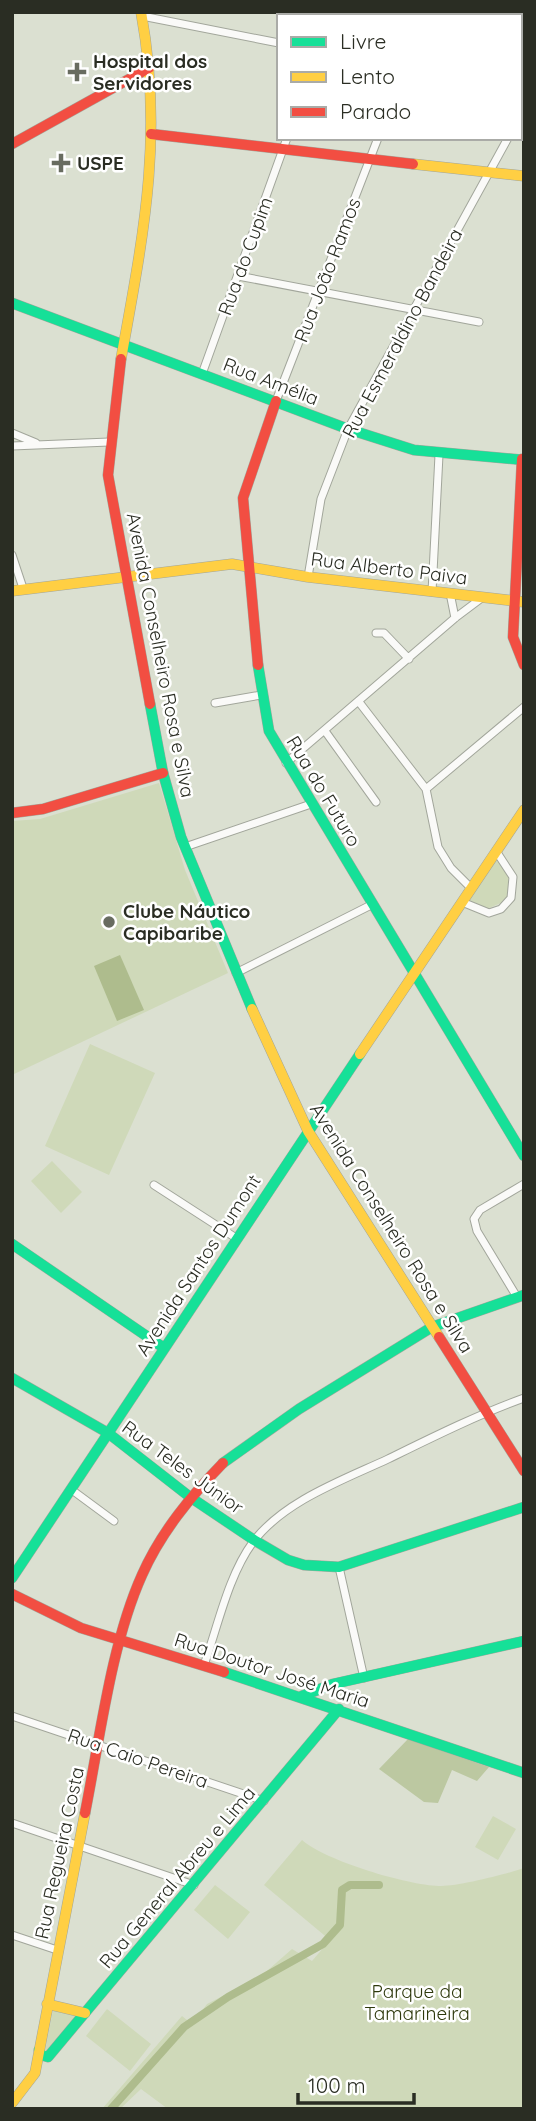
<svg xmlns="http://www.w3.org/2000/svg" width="536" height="2121" viewBox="0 0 536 2121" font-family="Quicksand,sans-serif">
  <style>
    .green { fill: #cfd9b9 }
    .forest { fill: #bcc8a1 }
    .water { fill: #aebc8d }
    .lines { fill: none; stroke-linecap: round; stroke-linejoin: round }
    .canal { stroke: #aebc8d; stroke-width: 8 }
    .street-casing { stroke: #a2a69b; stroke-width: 9 }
    .fast-casing { stroke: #a2a69b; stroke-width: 11 }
    .slow-casing { stroke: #a2a69b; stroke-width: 11 }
    .jam-casing { stroke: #a2a69b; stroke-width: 11 }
    .street { stroke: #fafaf8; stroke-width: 7 }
    .fast { stroke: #16e098; stroke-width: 10 }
    .slow { stroke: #ffcf43; stroke-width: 10 }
    .jam { stroke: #f24e42; stroke-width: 10 }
    .poi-dot { fill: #686c60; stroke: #fff; stroke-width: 2.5 }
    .labels { text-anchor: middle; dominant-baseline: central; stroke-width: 5; stroke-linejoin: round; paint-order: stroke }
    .poi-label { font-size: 19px; font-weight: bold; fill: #2a2d23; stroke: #fff; text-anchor: start }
    .street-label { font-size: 19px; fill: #2a2d23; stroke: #fff }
    .park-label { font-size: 19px; fill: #2e390c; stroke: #fff }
  </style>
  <rect width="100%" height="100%" fill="#dbe0d1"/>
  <path class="green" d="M159,783L185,870L228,973L12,1075V821L40,819Z
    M495,860C509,868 513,887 505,901L487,909L470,903L469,897Z
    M90,1044L155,1073L109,1175L45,1146Z
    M52,1161L82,1192L61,1213L31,1181Z
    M493,1816L516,1829L498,1860L475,1847Z
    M302,1840C326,1861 407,1885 439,1886C456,1887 507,1874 524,1868V2109H168L141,2089L120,2109H102L182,2016L192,2024L207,2004L260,1977L292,1949L312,1961L330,1940L264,1885Z
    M215,1885L250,1912L228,1939L194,1910Z
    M107,2009L151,2044L130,2071L86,2036Z
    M53,2010L78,2016L45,2053V2051Z"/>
  <path class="forest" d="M408,1739L489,1767L477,1781L452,1770L438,1803L424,1802L379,1769Z"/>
  <path class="water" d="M120,955L144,1010L117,1021L94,966Z"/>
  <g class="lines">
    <path class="canal" d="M111,2109L184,2027L228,1997L323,1944L340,1925L342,1890L350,1885H379"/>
    <defs>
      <path id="street" d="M142,16L279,43
        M238,276L479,322
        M202,374L287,138
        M276,401L378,138
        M12,433L36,443
        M12,446L109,442
        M12,555L23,588
        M308,577L321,499L348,429L508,138
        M432,592L439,455
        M450,593L455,618
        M376,633H384L409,659
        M359,702L426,789L438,847L451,868L471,888
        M215,703L261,695
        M325,731L376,802
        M286,763L455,618L483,597
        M426,789L524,707
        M185,847L311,804
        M462,902L489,913L501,909L511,898L513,877L496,851
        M236,973L371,905
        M154,1185L236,1238
        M517,1297L477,1231L474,1219L480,1210L524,1184
        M72,1490L114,1521
        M339,1567L364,1678
        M204,1665C218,1626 228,1576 253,1542C284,1501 343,1480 388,1459C433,1437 477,1415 524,1398
        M12,1716L264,1801
        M12,1823L194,1885
        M12,1935L57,1950"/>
      <path id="fast" d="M12,303L348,429L414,450L524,460
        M258,665L269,731L524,1156
        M150,704L163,773L181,837L252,1009
        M12,1244L164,1348
        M12,1378L108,1433L190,1497L254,1540L288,1560L304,1565L339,1567L524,1507
        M223,1463L299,1409L432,1327L524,1295
        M12,1578L360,1054
        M224,1672L524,1773
        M302,1696L333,1684L524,1641
        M39,2050L41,2055L48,2057L339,1709"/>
      <path id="slow" d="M520,125L524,128
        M413,164L524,176
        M121,359C143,237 164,137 141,12
        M12,591L232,564L308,577L524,602
        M252,1009L308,1131L439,1337
        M360,1054L524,810
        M47,2004L85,2013
        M12,2103L35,2073L85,1813"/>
      <path id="jam" d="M437,12L438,16
        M520,116L524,112
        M151,134L413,164
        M12,144L149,68
        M121,359L108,475L150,704
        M522,459L513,637L524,665
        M258,665L243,498L276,401
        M12,813L43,809L163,773
        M439,1337L524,1471
        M12,1594L81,1628L224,1672
        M85,1813C100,1738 111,1644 142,1575C161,1532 191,1496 223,1463"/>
    </defs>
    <use href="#street" class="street-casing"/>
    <use href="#fast" class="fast-casing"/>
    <use href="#slow" class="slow-casing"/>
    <use href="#jam" class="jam-casing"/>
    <use href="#street" class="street"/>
    <use href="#fast" class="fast"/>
    <use href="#slow" class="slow"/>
    <use href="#jam" class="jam"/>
  </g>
  <g class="poi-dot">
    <path d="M73.5 61.5h7v7h7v7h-7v7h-7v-7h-7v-7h7z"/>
    <path d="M57.5 152.5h7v7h7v7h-7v7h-7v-7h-7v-7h7z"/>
    <circle cx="109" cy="922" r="7"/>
  </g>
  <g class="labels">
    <g class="poi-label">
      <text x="93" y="61">Hospital dos<tspan x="93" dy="22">Servidores</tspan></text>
      <text x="77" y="163">USPE</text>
      <text x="123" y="911">Clube Náutico<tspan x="123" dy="22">Capibaribe</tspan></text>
    </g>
    <g class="street-label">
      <text transform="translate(245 256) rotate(-70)">Rua do Cupim</text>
      <text transform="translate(327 270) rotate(-69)">Rua João Ramos</text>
      <text transform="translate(402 333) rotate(-62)">Rua Esmeraldino Bandeira</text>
      <text transform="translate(271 381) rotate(21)">Rua Amélia</text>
      <text transform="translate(389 568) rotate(7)">Rua Alberto Paiva</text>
      <text transform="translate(161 655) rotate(79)">Avenida Conselheiro Rosa e Silva</text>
      <text transform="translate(324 791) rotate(59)">Rua do Futuro</text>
      <text transform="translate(392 1228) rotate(58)">Avenida Conselheiro Rosa e Silva</text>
      <text transform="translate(198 1265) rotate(-57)">Avenida Santos Dumont</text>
      <text transform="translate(183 1467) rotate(36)">Rua Teles Júnior</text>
      <text transform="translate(272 1670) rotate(18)">Rua Doutor José Maria</text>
      <text transform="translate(138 1758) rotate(19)">Rua Caio Pereira</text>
      <text transform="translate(59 1853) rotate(-78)">Rua Regueira Costa</text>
      <text transform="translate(177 1877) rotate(-50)">Rua General Abreu e Lima</text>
    </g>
    <g class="park-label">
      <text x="417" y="1991">Parque da<tspan x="417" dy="22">Tamarineira</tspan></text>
    </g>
  </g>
  <rect width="536" height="2121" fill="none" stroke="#2a2d23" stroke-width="28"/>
  <rect x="277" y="14" width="245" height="126" fill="#ffffff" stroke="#aaaba7" stroke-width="2"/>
  <rect x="291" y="37" width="35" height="10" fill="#16e098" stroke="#aaaba7" stroke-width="2"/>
  <text x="340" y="49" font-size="21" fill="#2a2d23">Livre</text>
  <rect x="291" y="72" width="35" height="10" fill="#ffcf43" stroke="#aaaba7" stroke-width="2"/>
  <text x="340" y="84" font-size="21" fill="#2a2d23">Lento</text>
  <rect x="291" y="107" width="35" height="10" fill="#f24e42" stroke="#aaaba7" stroke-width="2"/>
  <text x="340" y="119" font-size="21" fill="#2a2d23">Parado</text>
  <path d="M298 2093v10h116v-10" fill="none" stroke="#2a2d23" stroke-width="3.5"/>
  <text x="308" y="2093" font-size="21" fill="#2a2d23" stroke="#ffffff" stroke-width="5" paint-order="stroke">100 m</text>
</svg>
